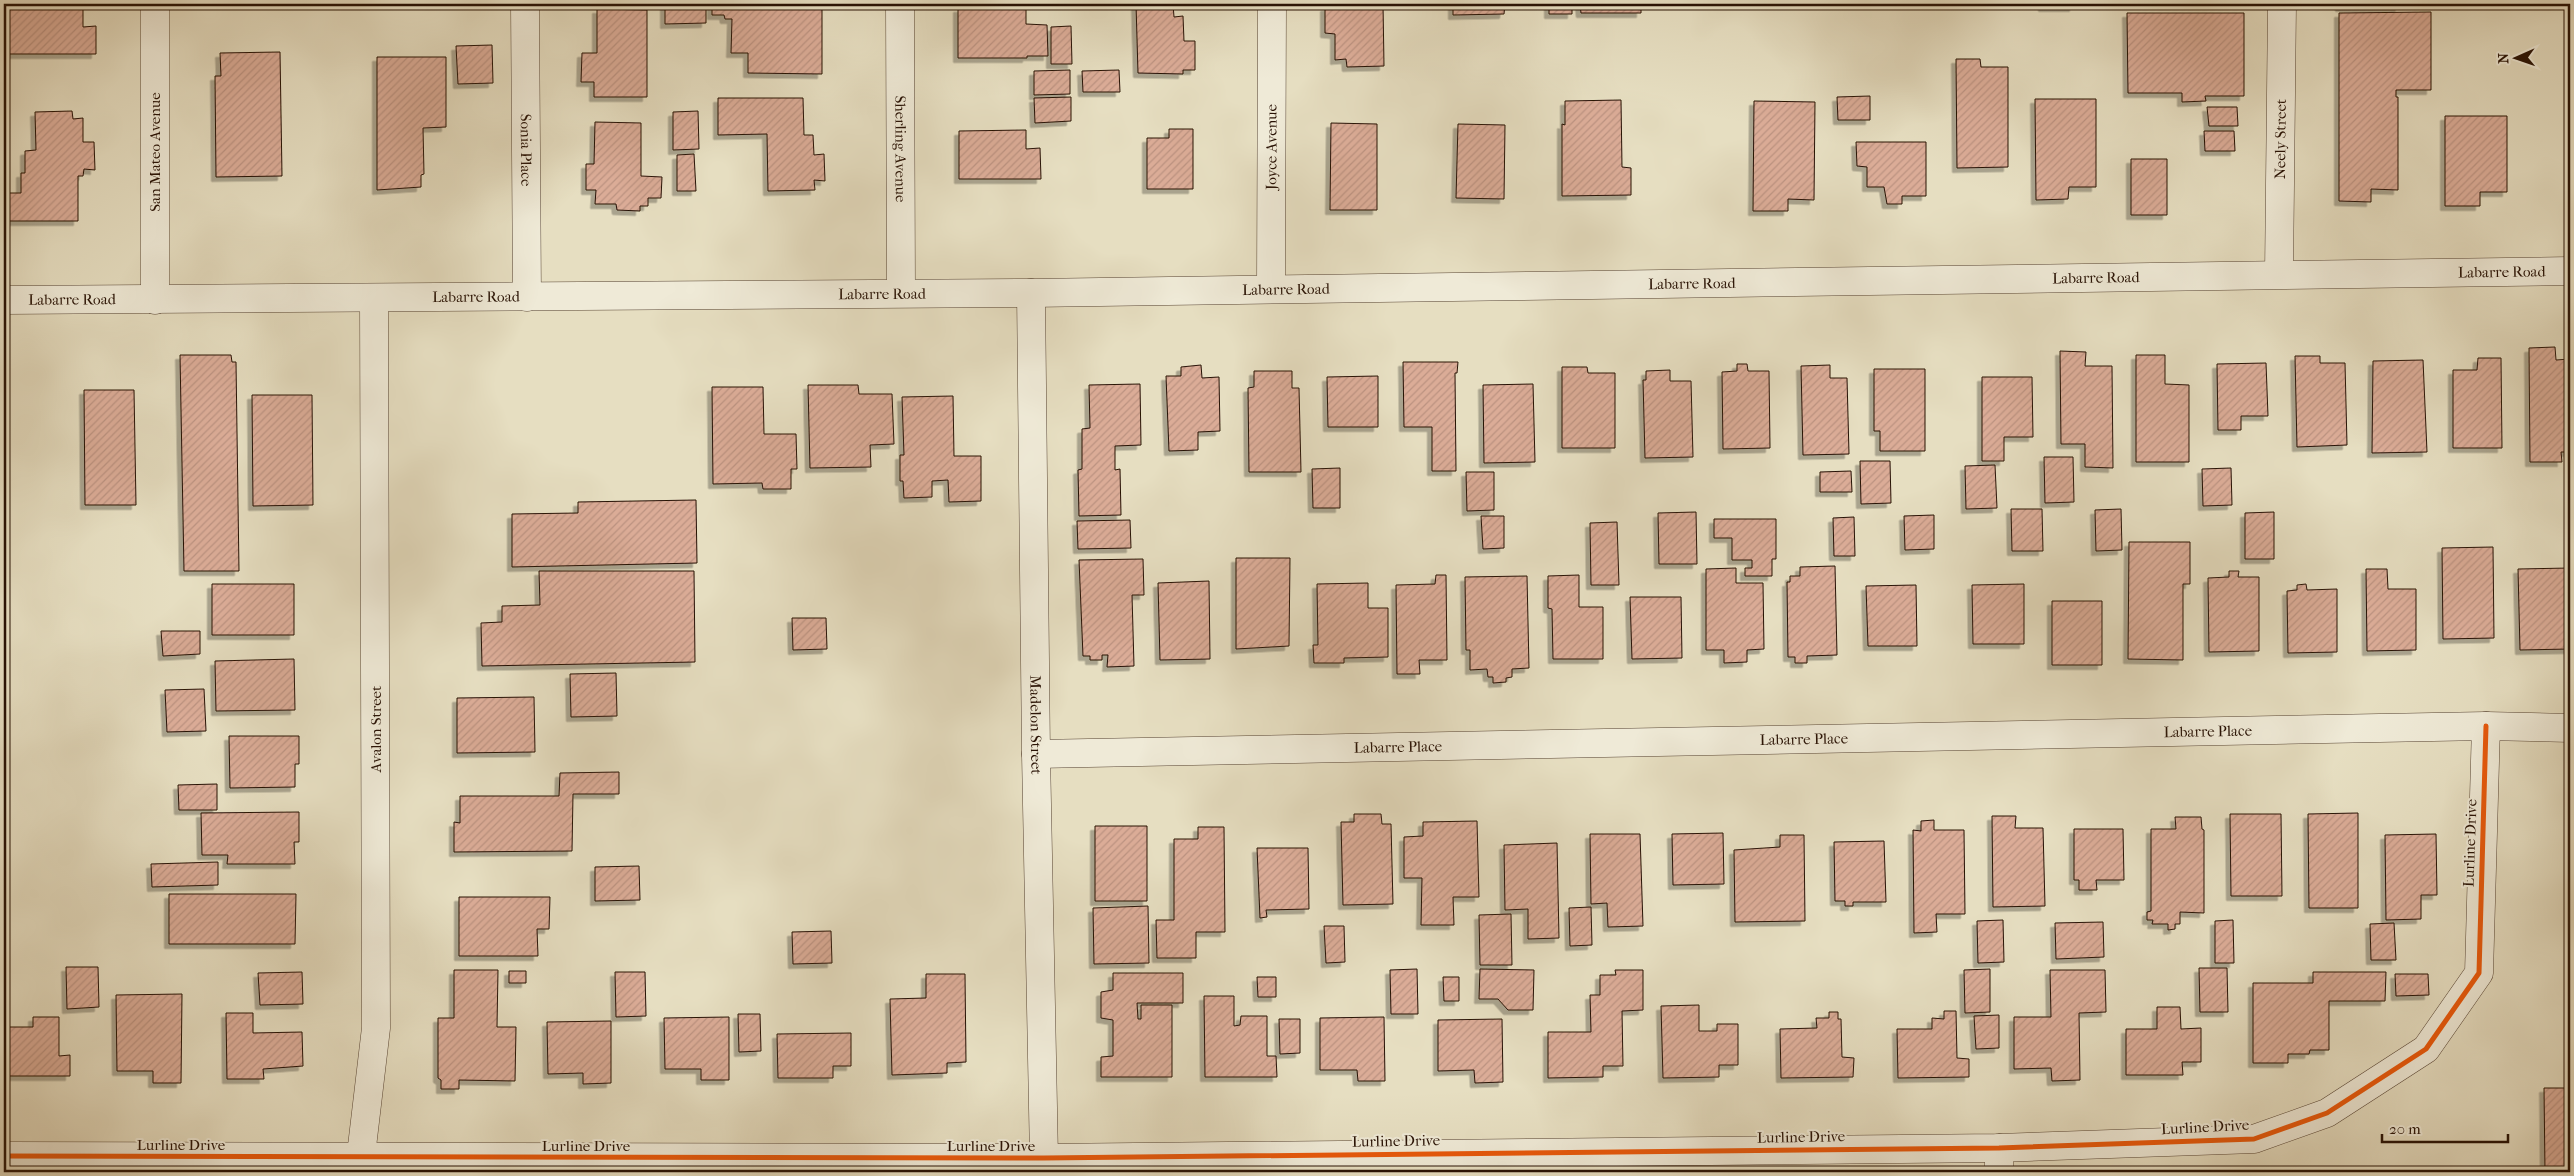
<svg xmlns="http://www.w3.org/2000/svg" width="2574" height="1176" viewBox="0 0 2574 1176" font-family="'IM FELL French Canon',serif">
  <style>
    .building { fill: url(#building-hatch); stroke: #281205; filter: url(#shadow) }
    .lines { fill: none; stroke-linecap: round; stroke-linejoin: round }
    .minor-casing { stroke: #584534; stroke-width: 29 }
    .minor { stroke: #efead7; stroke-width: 28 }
    .cycleway-casing { stroke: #efead7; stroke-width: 8 }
    .cycleway { stroke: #e8590c; stroke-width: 5 }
    .labels { text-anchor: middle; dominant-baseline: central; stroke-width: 4; stroke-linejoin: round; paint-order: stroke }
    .street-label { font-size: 15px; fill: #281205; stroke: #efead7 }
  </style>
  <defs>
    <pattern id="building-hatch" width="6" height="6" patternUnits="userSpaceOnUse" patternTransform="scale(1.25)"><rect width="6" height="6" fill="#dbac97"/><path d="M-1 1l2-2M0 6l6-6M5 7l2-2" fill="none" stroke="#bc9381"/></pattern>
    <filter id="shadow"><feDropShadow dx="-4.5" dy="4.5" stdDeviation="0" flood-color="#0004"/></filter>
  </defs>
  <rect width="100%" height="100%" fill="#e6dec1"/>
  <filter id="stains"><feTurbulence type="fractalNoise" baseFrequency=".004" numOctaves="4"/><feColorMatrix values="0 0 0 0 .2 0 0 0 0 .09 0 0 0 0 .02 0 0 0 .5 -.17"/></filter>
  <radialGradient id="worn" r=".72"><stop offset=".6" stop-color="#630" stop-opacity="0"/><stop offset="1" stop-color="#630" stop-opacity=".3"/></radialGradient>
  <path class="building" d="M4,4H83V27L96,26V54H5Z
    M665,4H706V23L665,24Z
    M712,4H822V74L748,73V53H731L732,19H725L724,15H712Z
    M1136,4H1173L1174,17L1183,16L1184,41H1195V70H1183V74L1138,73Z
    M1337,4H1383L1384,66L1347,67L1346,59L1335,60V34L1325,33V7L1337,6Z
    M1453,4H1505L1504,14L1453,15Z
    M1549,4H1572V14H1549Z
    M1580,4H1641V13H1581Z
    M2043,4H2074V7H2043Z
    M2340,4H2399L2400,7H2340Z
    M1026,7V24L1047,25L1048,56H1027V58H958V8Z
    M597,9L647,10V97H594V82H581L582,53H597Z
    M2431,12V90H2396V97H2398V190L2371,189V202L2339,201V13Z
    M2127,13H2244V96H2205L2206,101L2182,102V93H2128Z
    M1071,26L1072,64H1051V27Z
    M492,45L493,83L458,84L456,46Z
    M280,52L282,176L216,177L215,76H221L220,53Z
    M377,57H446V127L423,128L424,174L421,175V187L377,190Z
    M1956,59H1980L1981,67H2008V167L1957,168Z
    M1070,70V94L1034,95V71Z
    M1119,70L1120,92H1083L1082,71Z
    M1870,96V120H1838L1837,97Z
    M1071,97V121L1035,123L1034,98Z
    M718,98H803L804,135H813L814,155L824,154L825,181L814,180L815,190L768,191L767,134L718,135Z
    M2035,99H2096V187H2069L2068,199L2036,200Z
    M1621,100L1622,167L1631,168V195L1562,196V124L1565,125V101Z
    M1754,101L1815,102L1814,200L1788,199V211H1753Z
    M2207,107H2237L2238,126H2209Z
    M72,111L73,119L83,118V142H94L95,170L84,169L83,176H78V221H8L7,193H21V173H25V151L36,150L35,112Z
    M698,111L699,149L673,150V112Z
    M2445,116H2507V192H2480V206H2445Z
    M595,122L641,123V176L662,177L661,198H648V206H640V211L617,210L616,204H595L596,190H586V164H594Z
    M1331,123L1377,124V210H1330Z
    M1458,124L1505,125L1504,199L1456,198Z
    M1169,129H1193V189H1147V138H1169Z
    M1026,130V149L1040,148L1041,179H959V131Z
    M2204,131H2234L2235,151H2205Z
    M1856,142H1926V196H1902V204H1887L1884,187H1867V167L1857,166Z
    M694,154L696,191H677V155Z
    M2131,159H2167V215H2131Z
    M2555,347L2556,360L2570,359V452H2561L2562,462H2530L2529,348Z
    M2060,351L2086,352L2085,366H2112L2113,468L2085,467V444H2061Z
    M180,355H231L232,362H236L239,571H184Z
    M2136,355H2165V384L2189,385V462H2136Z
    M2295,356H2320V363H2345L2347,445L2297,447Z
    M2478,358H2501L2502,448H2453V370H2477Z
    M2423,360L2427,452L2372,453L2373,361Z
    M1403,362H1458L1457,373H1455L1456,471H1432V427H1404Z
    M2266,363L2268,416H2241V430H2218L2217,364Z
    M1737,364H1747L1748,371H1769L1770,448L1723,449L1722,372L1737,371Z
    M1201,365L1202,378L1219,377L1220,431L1198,432V450L1169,451L1166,376H1181V367Z
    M1830,365V378H1847L1849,454L1803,455L1801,366Z
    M1562,367H1587L1588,373H1615V448H1562Z
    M1874,369H1925V451H1880V431H1874Z
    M1670,370V381H1691L1693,457L1645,458L1643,380H1646V371Z
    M1254,371H1292V388H1299L1301,472H1249L1248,388L1254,387Z
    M1378,376V427H1328L1327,377Z
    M1982,377H2032L2033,437H2004V461H1982Z
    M1140,384L1141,445L1115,446V470L1120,469L1121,515L1079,516L1078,470L1082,469V429L1090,428L1089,385Z
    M1533,384L1535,462L1484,463L1483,385Z
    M808,385H858L859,394H892L894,444L870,445L871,467L810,468Z
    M712,387H763L764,434H796L797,469H791V489H763L762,483L713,484Z
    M84,390H134L136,505H85Z
    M252,395H312L313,505L253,506Z
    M953,396L954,456H981V501L949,502L948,480L932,481V497L904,498L903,481H900V455H904L902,397Z
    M2044,457H2073L2074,502L2045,503Z
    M1860,461H1890L1891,503L1861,504Z
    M1995,465L1997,508L1966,509L1965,466Z
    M1340,468V508H1313L1312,469Z
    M2231,468L2232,505L2203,506L2202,469Z
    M1851,471L1852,492H1820V472Z
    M1466,472H1494V510L1467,511Z
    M696,500L697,563L512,567V514L578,513V502Z
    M2011,509H2042L2043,551H2012Z
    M2121,509L2122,550L2096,551L2095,510Z
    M1696,512L1697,564H1659L1658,513Z
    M2274,512V559H2245V513Z
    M1934,515V549L1905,550L1904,516Z
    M1481,516H1504V548L1483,549Z
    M1854,517L1855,556H1834L1833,518Z
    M1714,519H1776V559H1772V576H1745V568H1752V560H1732V538H1714Z
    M1130,520L1131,548L1078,549L1077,521Z
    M1617,522L1619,585H1591L1590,523Z
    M2129,542H2190V584H2183V660L2128,659Z
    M2493,547L2494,638L2443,639L2442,548Z
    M1236,558H1290L1289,646L1236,649Z
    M1143,559L1144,595H1132L1134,666L1107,667L1108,655H1102V660H1090V656H1083L1079,560Z
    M1835,566L1837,655L1807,656V663H1795V657H1788L1787,582H1790V576H1800V567Z
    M1736,568V583H1763L1764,649L1747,650V662L1724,663V650H1706V569Z
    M2570,568V649L2520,650L2518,569Z
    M2366,569H2387L2388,589H2416V650L2367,651Z
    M539,571H694L695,662L482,666L481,623L502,622V606L540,605Z
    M2229,571H2239L2238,577H2259V651L2209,652L2208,578L2229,577Z
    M1436,575H1446L1447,660H1419L1420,674H1397L1396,585L1435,584Z
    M1579,575V607H1603V659H1553L1552,609L1548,608V576Z
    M1527,576L1529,668L1512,669V677L1506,678V682L1493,683V677H1488L1487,669L1470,670V650H1466L1465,577Z
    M1209,581L1210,659L1160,660L1158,583Z
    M1368,583V608H1388V657L1344,658V663H1314L1313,645H1318L1317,584Z
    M212,584H294V635H212Z
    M2024,584V644H1973L1972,585Z
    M2306,584L2307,590L2337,589V652L2288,653L2287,591L2297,590V585Z
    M1916,585L1917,646H1868L1866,586Z
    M1630,597H1681L1682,658L1632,659Z
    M2052,601H2102V665H2052Z
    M792,618H826L827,649L793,650Z
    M161,631H200V654L163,656Z
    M294,659L295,710L216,711L215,661Z
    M616,673L617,716L571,717L570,674Z
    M204,689L206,731L167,732L165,690Z
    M534,697L535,752L457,753V698Z
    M229,736H299V764H295V787L230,788Z
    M619,772V794H573L572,851L454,852V822L460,823V796H559L560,773Z
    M217,784V810H179L178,785Z
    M299,812V842H294L295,864H227L228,855H202L201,813Z
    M2358,813V908H2309L2308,814Z
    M1354,814H1381L1382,824H1391L1393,904L1343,905L1341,822H1354Z
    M2230,814H2281L2282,896H2231Z
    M1992,816H2016L2015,828H2043L2045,906L1993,907Z
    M2175,817H2201L2202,829L2204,830V913L2180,912V924H2175V929L2168,930V924H2152L2153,920H2147V912L2151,911V829H2176Z
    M1934,820V830H1964L1965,914H1936L1937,932L1914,933L1913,830L1921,831V821Z
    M1477,821L1479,897H1453L1454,925H1421L1422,878H1404V837L1423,836V822Z
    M1095,826H1147V901H1095Z
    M1198,827H1224L1225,932H1196V958H1157L1156,920H1174V839H1198Z
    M2074,829H2123L2124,880H2096L2097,890H2079V880H2074Z
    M1723,833L1724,884L1673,885L1672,834Z
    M1590,834H1640L1643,926L1608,927L1607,903L1591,904Z
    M2436,834L2437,895H2421V919L2386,920L2385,835Z
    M1780,835H1804L1805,921L1735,922L1734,850L1780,847Z
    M1884,841L1886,902H1853V906H1845V901H1835L1834,842Z
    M1557,843L1559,938L1528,939V909L1505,910L1504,845Z
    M1257,848H1308L1309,909L1266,910L1267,917L1260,918Z
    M218,862V885L152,887L151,864Z
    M639,866L640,900L595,901V867Z
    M169,894H296L295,944H169Z
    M459,897H550L549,929H537L538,956H459Z
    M1148,906L1149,963L1094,964L1093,908Z
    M1591,907L1592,945L1570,946L1569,908Z
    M1511,914L1512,965H1480L1479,915Z
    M2003,920L2004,962L1978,963L1977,921Z
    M2233,920L2234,963H2215V921Z
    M2103,922L2104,957L2056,959L2055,923Z
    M2394,923L2396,960H2371L2370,924Z
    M1324,926H1344L1345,962L1326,963Z
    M831,931L832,963L793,964L792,932Z
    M66,967H98L99,1007L67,1009Z
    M2199,968H2227L2228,1012H2200Z
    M1417,969L1418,1014H1391L1390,970Z
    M1480,969L1534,970L1533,1010H1508L1498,999H1479Z
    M1990,969V1012L1965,1013L1964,970Z
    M454,970H498L497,1027H516L515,1081L459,1080V1089H441V1080L438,1078V1018H454Z
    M1615,970H1643V1010L1622,1011L1623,1066H1603V1077L1548,1078V1032H1591L1590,995H1600V975H1616Z
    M2050,970H2105L2106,1012L2079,1013L2080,1080L2052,1081L2051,1068L2014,1069V1017H2051Z
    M509,971H526V983H509Z
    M302,972L303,1004L260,1005L258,973Z
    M615,972H645L646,1016L616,1017Z
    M2313,972H2386L2385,1001H2329V1050H2310L2309,1054H2288V1063H2253V983H2313Z
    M1113,973H1183V1003H1137L1138,1019H1141V1005H1172V1077H1101V1057L1113,1056V1020L1101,1018V992L1113,990Z
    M926,974H965L966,1062L947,1063V1073L892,1075L890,999L926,998Z
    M2395,974H2428L2429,995L2396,996Z
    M1257,977H1276V997H1258Z
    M1443,977H1459V1001H1444Z
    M182,994L181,1083H153V1071H117L116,995Z
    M1204,996H1234V1026L1240,1025L1241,1016H1267V1056H1276L1277,1077H1205Z
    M1699,1005V1031H1717V1024H1738V1065H1719V1077L1663,1078L1661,1006Z
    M2157,1007H2180L2181,1029L2201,1028V1062H2182L2183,1075H2126V1029H2157Z
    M1944,1011H1956L1957,1058L1969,1059V1077L1898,1078L1897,1029H1932V1018L1944,1019Z
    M1829,1012H1838V1019H1841L1842,1057L1854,1058L1853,1077L1781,1078L1780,1029L1817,1028L1816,1018H1829Z
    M226,1013H253V1033L302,1032L303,1066L263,1069L264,1079H227Z
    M738,1014H760L761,1051L739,1052Z
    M1999,1015V1048L1976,1049L1974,1016Z
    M33,1017H59V1056L70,1055V1076H4V1027H33Z
    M729,1017V1080H701V1069H665L664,1018Z
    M1384,1017L1385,1081H1358L1357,1070H1320V1018Z
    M1279,1019H1300V1053L1280,1054Z
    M1502,1019L1503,1082L1475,1083L1474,1070L1438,1071V1020Z
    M611,1021V1083L583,1084V1073L548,1074L547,1022Z
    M851,1033V1066H833V1078H778L777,1034Z
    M2544,1088H2570V1172H2545Z"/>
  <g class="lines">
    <defs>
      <g id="minor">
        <path id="s1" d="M525,4L527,297"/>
        <path id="s2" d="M900,4L901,293"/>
        <path id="s3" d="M2279,274L2282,4"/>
        <path id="s4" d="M1271,289L1272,4"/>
        <path id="s5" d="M1031,293L1036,754L1044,1158"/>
        <path id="s6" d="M4,300L1031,293L2570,271"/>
        <path d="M155,300V4"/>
        <path id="s7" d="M1036,754L2486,726L2570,728"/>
        <path d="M1999,1148V1172"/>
        <path d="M4,1156L1044,1158L1999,1148L2254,1139L2327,1113L2426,1049L2479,973L2486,726"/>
        <path d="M359,1172L376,1028L374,298"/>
      </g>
    </defs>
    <use href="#minor" class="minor-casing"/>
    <use href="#minor" class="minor"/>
    <defs>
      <path id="cycleway" d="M4,1156L1044,1158L1999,1148L2254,1139L2327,1113L2426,1049L2479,973L2486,726"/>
    </defs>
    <use href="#cycleway" class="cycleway-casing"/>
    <use href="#cycleway" class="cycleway"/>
  </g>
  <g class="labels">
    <g class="street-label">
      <text stroke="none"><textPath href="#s3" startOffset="135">Neely Street</textPath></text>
      <text stroke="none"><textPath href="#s4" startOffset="142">Joyce Avenue</textPath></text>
      <text stroke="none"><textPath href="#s2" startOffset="145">Sherling Avenue</textPath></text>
      <text stroke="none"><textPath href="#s1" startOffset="146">Sonia Place</textPath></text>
      <text transform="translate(155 152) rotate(-90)">San Mateo Avenue</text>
      <text stroke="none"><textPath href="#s6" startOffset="2498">Labarre Road</textPath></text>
      <text stroke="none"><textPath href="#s6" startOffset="2092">Labarre Road</textPath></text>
      <text stroke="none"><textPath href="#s6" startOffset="1688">Labarre Road</textPath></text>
      <text stroke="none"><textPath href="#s6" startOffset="1282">Labarre Road</textPath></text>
      <text stroke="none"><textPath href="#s6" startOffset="878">Labarre Road</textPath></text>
      <text stroke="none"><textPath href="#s6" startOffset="472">Labarre Road</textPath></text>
      <text stroke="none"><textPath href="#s6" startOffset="68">Labarre Road</textPath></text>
      <text stroke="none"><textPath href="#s5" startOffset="432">Madelon Street</textPath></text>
      <text transform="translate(376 729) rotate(-90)">Avalon Street</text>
      <text stroke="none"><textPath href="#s7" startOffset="1172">Labarre Place</textPath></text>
      <text stroke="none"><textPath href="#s7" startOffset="768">Labarre Place</textPath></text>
      <text stroke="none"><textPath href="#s7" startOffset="362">Labarre Place</textPath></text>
      <text transform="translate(2470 843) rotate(-88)">Lurline Drive</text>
      <text transform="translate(2205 1127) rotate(-3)">Lurline Drive</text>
      <text transform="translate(1801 1137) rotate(-1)">Lurline Drive</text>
      <text transform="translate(1396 1141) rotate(-1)">Lurline Drive</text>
      <text x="181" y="1145">Lurline Drive</text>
      <text x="586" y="1146">Lurline Drive</text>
      <text x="991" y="1146">Lurline Drive</text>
    </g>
  </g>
  <rect width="2574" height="1176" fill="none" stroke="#e6dec1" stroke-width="20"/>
  <rect x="5" y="5" width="2564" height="1166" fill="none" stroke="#281205" stroke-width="2.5"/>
  <rect x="10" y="10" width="2554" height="1156" fill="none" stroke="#281205"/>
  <g transform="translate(2516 58) rotate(268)" stroke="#efead7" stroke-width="4" paint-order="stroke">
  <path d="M0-4L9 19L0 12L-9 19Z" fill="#281205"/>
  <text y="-8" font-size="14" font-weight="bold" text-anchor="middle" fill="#281205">N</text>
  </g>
  <path d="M2382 1134v8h126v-8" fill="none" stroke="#281205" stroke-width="2.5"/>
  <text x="2389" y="1134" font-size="15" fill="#281205" stroke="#efead7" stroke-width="4" paint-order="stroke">20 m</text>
  <rect width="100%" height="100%" filter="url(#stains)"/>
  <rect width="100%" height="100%" fill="url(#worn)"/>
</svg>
